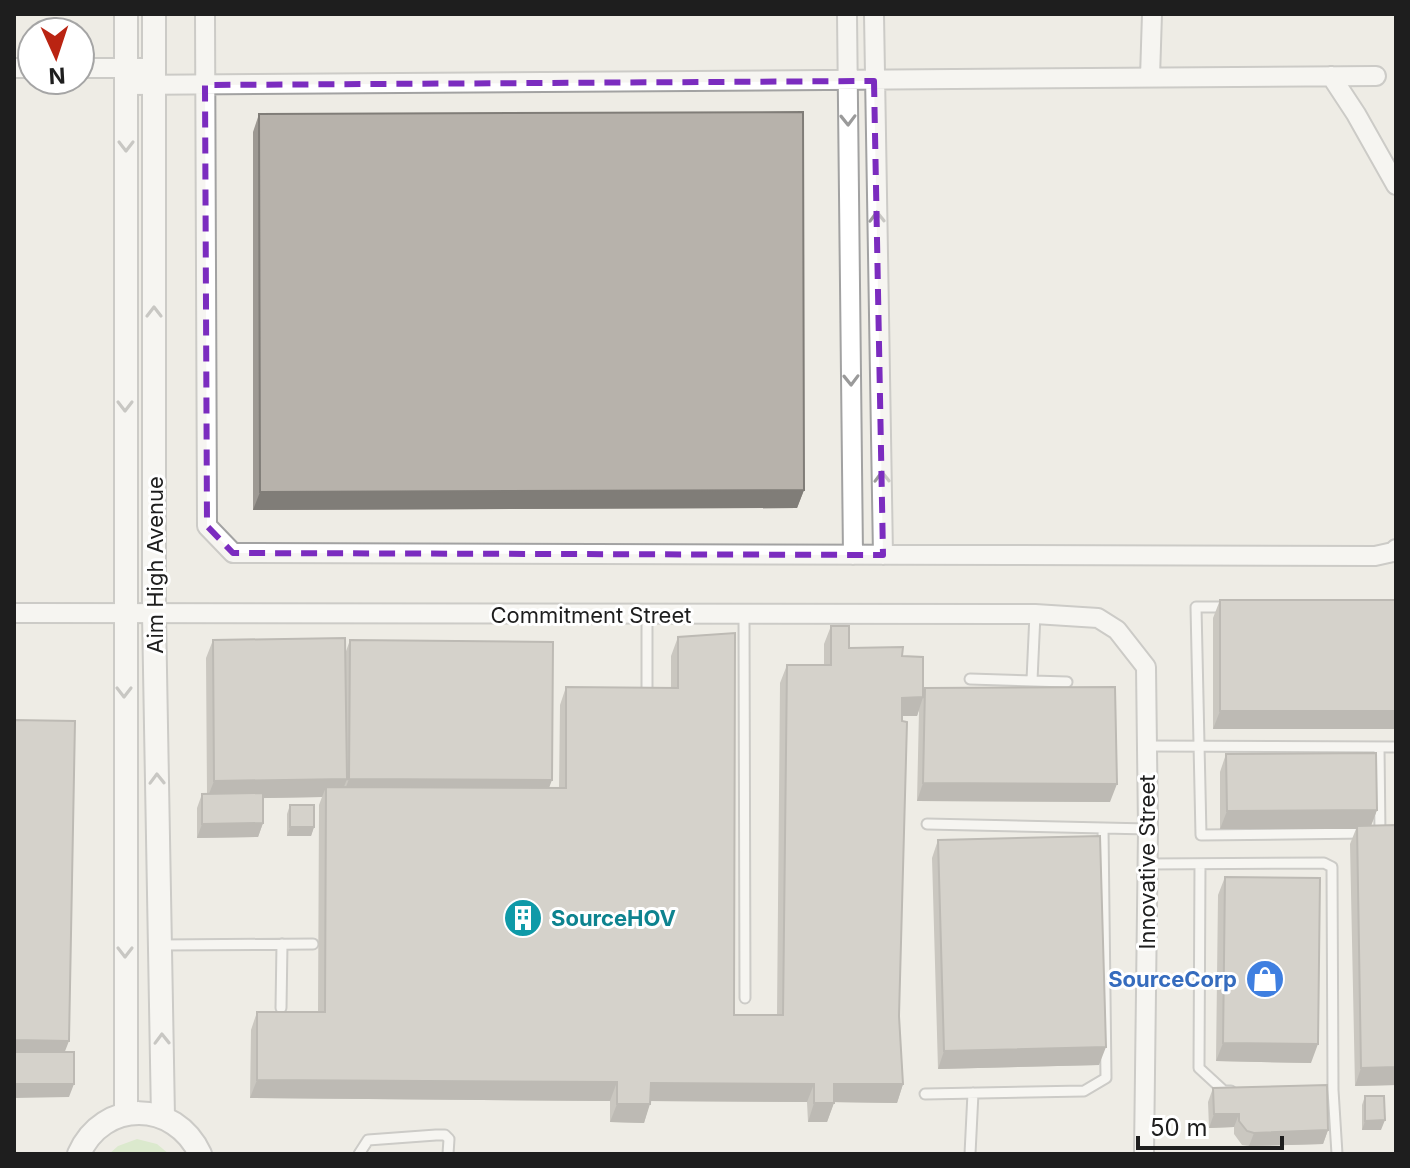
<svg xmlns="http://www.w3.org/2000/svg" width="1410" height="1168" viewBox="0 0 1410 1168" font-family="Inter,sans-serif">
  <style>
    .grass { fill: #c4e4b0 }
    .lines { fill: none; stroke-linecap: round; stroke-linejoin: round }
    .service-casing { stroke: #a2a2a2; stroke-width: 13 }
    .minor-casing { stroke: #a2a2a2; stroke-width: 22 }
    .tertiary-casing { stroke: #a2a2a2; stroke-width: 26 }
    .service { stroke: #fff; stroke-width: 9 }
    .minor { stroke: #fff; stroke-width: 18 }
    .tertiary { stroke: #fff; stroke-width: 22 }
    .wall { fill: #9d9993 }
    .shaded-wall { fill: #807d78 }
    .building { fill: #b7b2ab; stroke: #807d78; stroke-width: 2 }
    .oneway { stroke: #9a9a9a }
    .marked { fill: none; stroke: #7b2cbf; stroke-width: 6; stroke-dasharray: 16 10; stroke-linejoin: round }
    .labels { text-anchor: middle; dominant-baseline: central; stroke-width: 6; stroke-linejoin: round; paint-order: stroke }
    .street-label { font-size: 22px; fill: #1e1e1e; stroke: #fff }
    .culture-label { font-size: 22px; font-weight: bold; fill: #0d838f; stroke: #fff; text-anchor: start }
    .shop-label { font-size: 22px; font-weight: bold; fill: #366cbe; stroke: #fff; text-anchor: end }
  </style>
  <rect width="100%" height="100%" fill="#eeece5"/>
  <path class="grass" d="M137,1139L157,1144L169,1154H109L118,1146Z"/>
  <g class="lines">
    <defs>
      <path id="service" d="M1226,607H1196L1201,835L1365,833
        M744,614L745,998
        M970,679L1067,682
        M1032,680L1035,614
        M647,696V615
        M1147,746L1396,747
        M1379,747L1380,833
        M927,824L1148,829
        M1148,864L1324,863L1332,867L1333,1090L1337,1154
        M1200,864L1199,1068L1224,1091H1231
        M161,945L313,944
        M281,1008L282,944
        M925,1094L1084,1091L1106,1078L1103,828
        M359,1154L368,1140L436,1135H445L449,1139L448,1154
        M970,1154L973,1093"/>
      <path id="minor" d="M205,14L207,526L233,553L1375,556L1393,552L1396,549
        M847,14L853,555
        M874,14L883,555
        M14,68H32
        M80,68H154
        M1331,76L1356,114L1396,185
        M1150,77L1152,14
        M126,85L1376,76
        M14,613L1035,614L1098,618L1117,630L1146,667L1148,829L1144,1154"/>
      <path id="tertiary" d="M126,14V1114
        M154,14V614L163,1117
        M79,1154C103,1099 175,1100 200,1154"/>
    </defs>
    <use href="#service" class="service-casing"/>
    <use href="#minor" class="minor-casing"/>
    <use href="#tertiary" class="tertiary-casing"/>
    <use href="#service" class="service"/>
    <use href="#minor" class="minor"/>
    <use href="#tertiary" class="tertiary"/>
  </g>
  <path class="wall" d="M259,114L804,490L797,508L253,510V132Z
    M1220,600H1396V729H1213V618Z
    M831,626L849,648L902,656L923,693L925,688L1110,802L917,801L919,710L917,716H902L899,1016L903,1084L897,1103L834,1102L827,1122H808L807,1102L650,1101L644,1123L610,1122V1101L250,1098L251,1030L257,1012H318L319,805L322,797L263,798V823L258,837L197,838V808L202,794H207L206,658L213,640L345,654L350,640L549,788H559L560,705L566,687L671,688V656L678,637L734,1015H777L780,683L787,665H824V644Z
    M1226,754L1377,810L1371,826L1396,825V1085L1355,1086L1350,844L1356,829H1220V772Z
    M290,805L314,827L311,836H287V814Z
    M938,840L1099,1065L938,1069L932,858Z
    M1225,877L1311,1063L1216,1061L1218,895Z
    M1213,1088L1328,1130L1323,1144L1249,1146L1242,1145L1234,1134V1127L1209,1128L1208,1102Z
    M1365,1096L1381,1130H1362V1105Z"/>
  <path class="shaded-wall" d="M804,490L797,508L253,510L260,492Z
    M923,697L917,716H896L902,698Z
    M1220,711H1396V729H1213Z
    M347,779L340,797L326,787L322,797L207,799L214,781Z
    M349,779L552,780L545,799L342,797Z
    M923,783L1117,784L1110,802L917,801Z
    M1377,810L1370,828L1357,826L1356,829H1220L1227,811Z
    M263,823L258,837L197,838L202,824Z
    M290,827H314L311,836H287Z
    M14,1040L69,1041L62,1059H14Z
    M1223,1043L1318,1044L1311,1063L1216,1061Z
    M1106,1047L1099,1065L938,1069L944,1051Z
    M1396,1067V1085L1355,1086L1361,1068Z
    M257,1080L617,1082L610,1101L250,1098Z
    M651,1083L814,1084L807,1102L644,1101Z
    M14,1084H74L69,1097L14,1098Z
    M834,1084H903L897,1103L827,1102Z
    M814,1103H834L827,1122H808Z
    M617,1104H650L644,1123L610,1122Z
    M1214,1114H1239L1234,1127L1209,1128Z
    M1385,1120L1381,1130H1362L1365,1121Z
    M1328,1130L1323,1144L1249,1146L1254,1133Z"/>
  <path class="building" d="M803,112L804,490L260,492L259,114Z
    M1220,600H1396V711H1220Z
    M831,626H849V648L903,647L902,656L923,657V697L902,698V721L907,722L899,1016L903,1084H834V1103H814V1084L651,1083L650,1104H617V1082L257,1080V1012H325L326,787L566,788V687L678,688V637L735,633L734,1015H783L787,665H831Z
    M345,638L347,779L214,781L213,640Z
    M350,640L553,642L552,780L349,779Z
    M1115,687L1117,784L923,783L925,688Z
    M14,720L75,721L69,1041L14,1040Z
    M1376,753L1377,810L1227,811L1226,754Z
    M263,793V823L202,824V794Z
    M290,805H314V827H290Z
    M1396,825V1067L1361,1068L1357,826Z
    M1100,836L1106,1047L944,1051L938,840Z
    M1225,877L1320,878L1318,1044L1223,1043Z
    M14,1052H74V1084H14Z
    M1327,1085L1328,1130L1254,1133L1247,1131L1239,1121V1114H1214L1213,1088Z
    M1365,1096H1384L1385,1120L1365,1121Z"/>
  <defs><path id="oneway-chevron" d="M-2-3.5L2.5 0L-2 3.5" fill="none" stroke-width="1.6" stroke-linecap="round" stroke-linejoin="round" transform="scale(2)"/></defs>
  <g class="oneway">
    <use href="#oneway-chevron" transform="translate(848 120) rotate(89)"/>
    <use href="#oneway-chevron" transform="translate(126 146) rotate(90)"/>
    <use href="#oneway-chevron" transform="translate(877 217) rotate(-91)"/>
    <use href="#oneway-chevron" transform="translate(154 312) rotate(-90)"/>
    <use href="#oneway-chevron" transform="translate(851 380) rotate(89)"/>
    <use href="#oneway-chevron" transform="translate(125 406) rotate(90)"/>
    <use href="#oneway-chevron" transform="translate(882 477) rotate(-91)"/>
    <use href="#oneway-chevron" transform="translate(124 692) rotate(90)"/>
    <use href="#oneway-chevron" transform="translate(157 779) rotate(-91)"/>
    <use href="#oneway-chevron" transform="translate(125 952) rotate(90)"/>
    <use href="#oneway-chevron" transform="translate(162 1039) rotate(-91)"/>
  </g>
  <path d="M0 0H1410V1168H0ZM874,81L883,555L233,553L207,526L205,85Z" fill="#eeece5" fill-opacity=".55" fill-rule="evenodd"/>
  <path class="marked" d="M874,81L883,555L233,553L207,526L205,85Z"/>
  <defs>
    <symbol id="building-disc" viewBox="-11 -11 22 22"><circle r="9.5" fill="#0f9aa8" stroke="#fff"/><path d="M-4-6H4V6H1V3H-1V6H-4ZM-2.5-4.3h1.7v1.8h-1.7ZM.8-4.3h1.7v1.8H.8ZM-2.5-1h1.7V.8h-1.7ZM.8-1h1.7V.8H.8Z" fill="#fff"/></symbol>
    <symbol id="shop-disc" viewBox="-11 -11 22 22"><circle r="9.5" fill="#3f7fe0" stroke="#fff"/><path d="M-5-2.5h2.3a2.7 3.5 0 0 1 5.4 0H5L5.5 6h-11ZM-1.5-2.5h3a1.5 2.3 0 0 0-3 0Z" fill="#fff"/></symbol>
  </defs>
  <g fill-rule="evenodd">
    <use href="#building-disc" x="501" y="896" width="44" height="44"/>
    <use href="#shop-disc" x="1243" y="957" width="44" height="44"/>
  </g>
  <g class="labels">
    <g class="street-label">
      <text transform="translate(155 565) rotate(-90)">Aim High Avenue</text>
      <text x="591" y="615">Commitment Street</text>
      <text transform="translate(1147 862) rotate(-90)">Innovative Street</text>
    </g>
    <g class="culture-label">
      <text x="551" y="918">SourceHOV</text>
    </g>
    <g class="shop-label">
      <text x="1237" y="979">SourceCorp</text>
    </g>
  </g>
  <rect width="1410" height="1168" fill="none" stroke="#1e1e1e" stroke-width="32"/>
  <g transform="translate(56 56) rotate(177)"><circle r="38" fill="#ffffff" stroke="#a5a5a5" stroke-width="2"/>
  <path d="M0-6L14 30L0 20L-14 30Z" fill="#ba2412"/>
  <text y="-12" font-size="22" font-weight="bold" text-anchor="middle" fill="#1e1e1e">N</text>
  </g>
  <path d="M1138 1136v12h144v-12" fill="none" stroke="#1e1e1e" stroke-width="4"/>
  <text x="1150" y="1136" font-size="24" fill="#1e1e1e" stroke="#ffffff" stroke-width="6" paint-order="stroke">50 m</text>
</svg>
